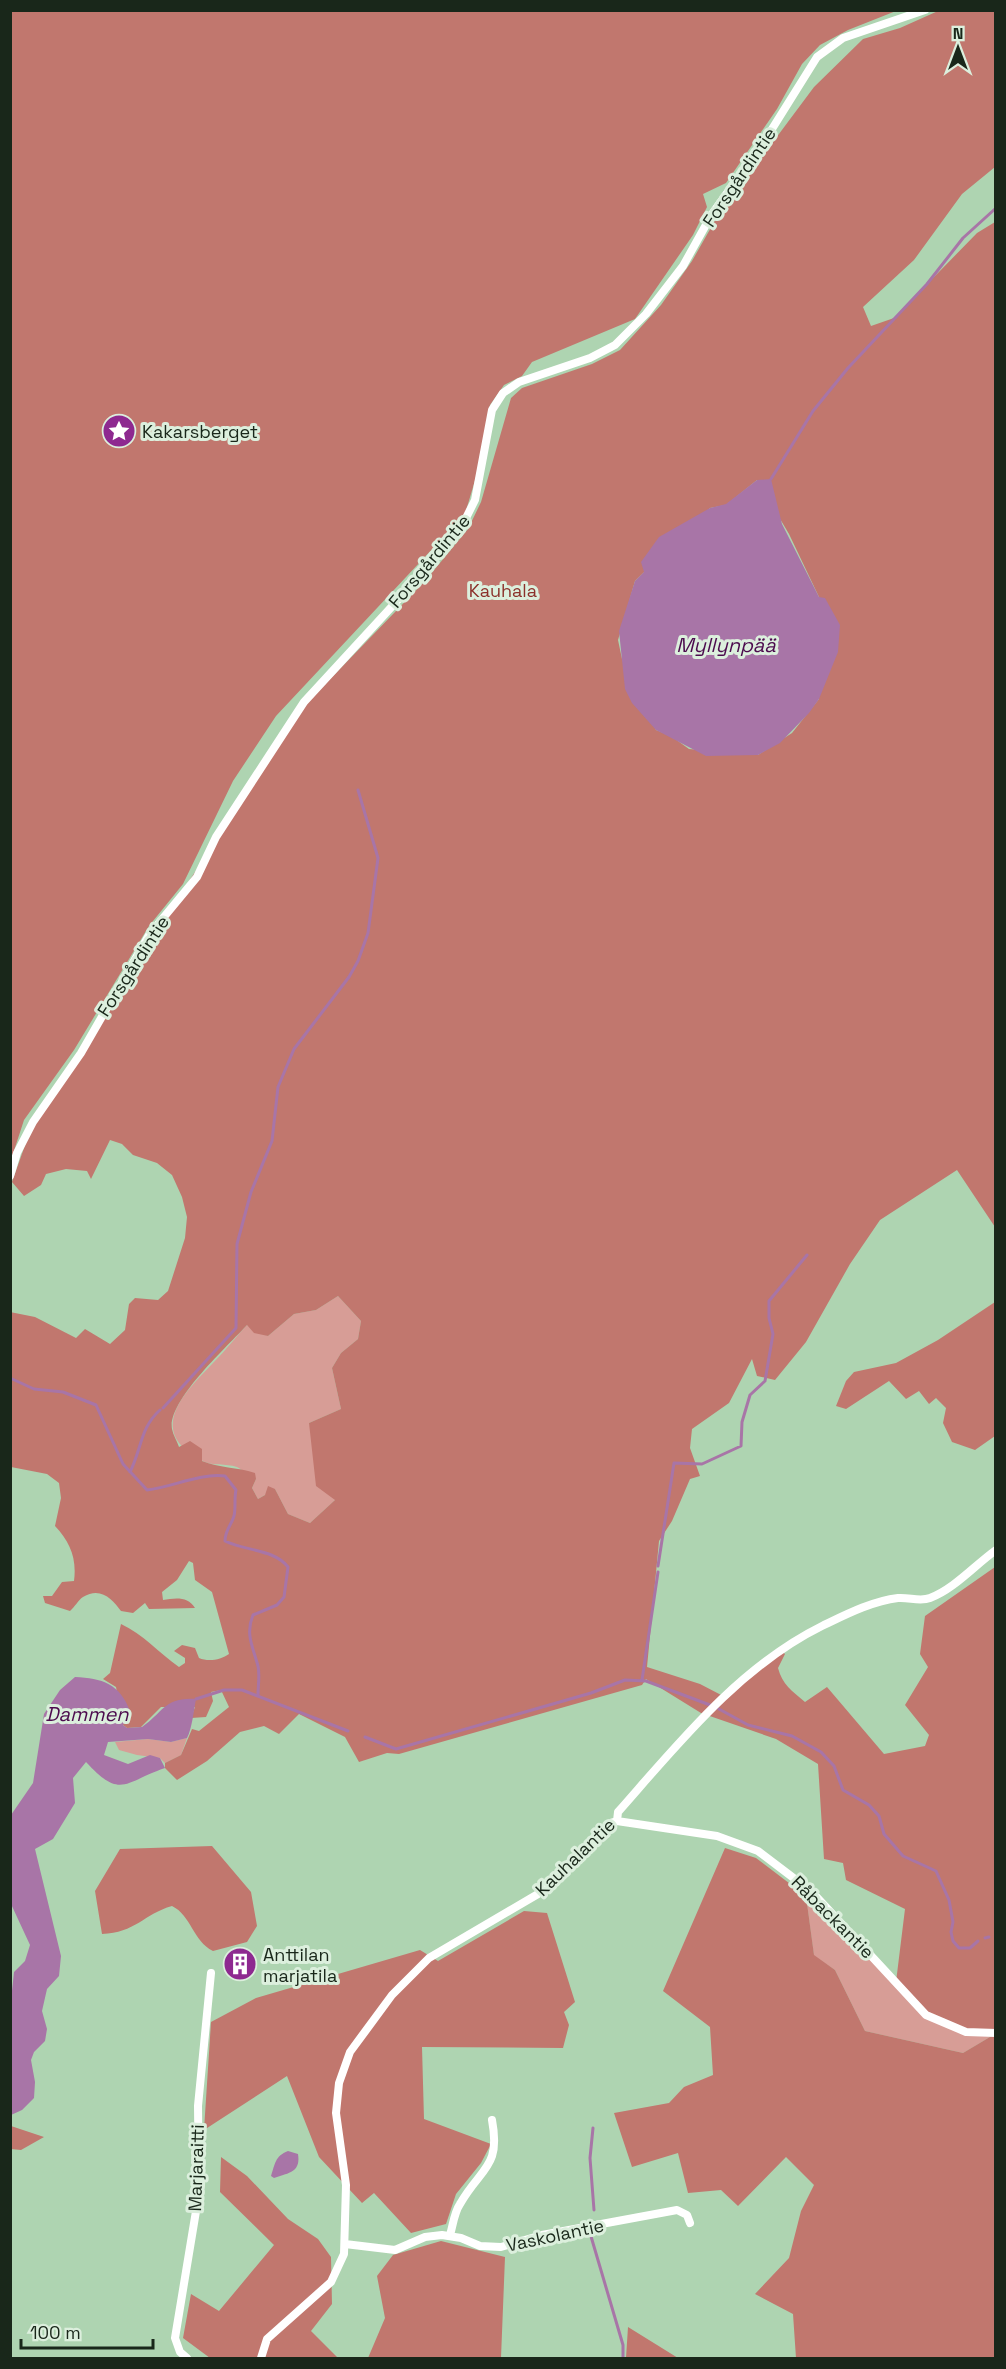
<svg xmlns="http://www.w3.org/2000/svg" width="1006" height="2369" viewBox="0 0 1006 2369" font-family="'Space Grotesk',sans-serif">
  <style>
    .green { fill: #d79d96 }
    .forest { fill: #c1776e; fill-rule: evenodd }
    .water { fill: #a875a7 }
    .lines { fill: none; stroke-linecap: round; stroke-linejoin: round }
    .stream { stroke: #a875a7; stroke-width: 3 }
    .minor { stroke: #fff; stroke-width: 8 }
    .labels { text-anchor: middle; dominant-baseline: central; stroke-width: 6; stroke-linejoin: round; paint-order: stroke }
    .street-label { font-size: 18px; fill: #19271a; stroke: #dcefdd }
    .poi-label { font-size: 18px; fill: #19271a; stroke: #dcefdd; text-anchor: start }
    .park-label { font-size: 18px; fill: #8c312b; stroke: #dcefdd }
    .water-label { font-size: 20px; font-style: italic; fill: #4c0b4e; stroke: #dcefdd }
  </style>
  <rect width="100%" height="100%" fill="#aed4b1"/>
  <path class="green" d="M338,1296L361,1321L358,1339L341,1353L332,1368L341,1409L309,1423L335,1500L310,1523L288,1514L275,1489L258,1499L252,1488L256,1479C250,1476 243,1470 237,1467C225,1463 213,1467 201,1460C146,1431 183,1394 213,1363C225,1351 236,1337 247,1325L268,1336L294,1314L316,1310Z
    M187,1738L181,1755L165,1763L160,1758L137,1755L119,1750L115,1742L148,1739L171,1742Z
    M812,1892L926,2015L995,2034L963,2053L865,2031L835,1970L814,1956L806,1896Z"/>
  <path class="forest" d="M11,11H896L848,30L820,45L802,64L777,109L726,183L703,194L707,207L693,235L635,319L532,362L522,376L504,385L490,405L476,477L465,514L276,716L233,781L183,884L149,926L74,1050L24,1120L11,1160Z
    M938,11H995V167L962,194L914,260L863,307L871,326L894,318L977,233L995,222V1227L957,1170L880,1220L850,1264L806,1342L775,1380L757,1376L752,1359L729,1403L692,1429L690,1448L700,1476L690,1479L672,1521L659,1541L647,1667L700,1684L725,1697L782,1651L785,1654L778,1668C782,1684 792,1691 805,1702L827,1687L884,1754L925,1746L929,1735L905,1705L928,1667L920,1654L925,1616L995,1567V2033C945,2032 929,2018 896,1982L905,1909L846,1880L843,1863L824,1859L818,1764L776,1739L701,1713L646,1679L642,1685L399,1754L387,1753L359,1762L345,1737L299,1714L279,1734L264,1726L240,1732L207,1761L177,1780L165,1768V1763L181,1755L192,1729L199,1731L229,1707L221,1690L211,1692L213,1701L206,1717L191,1718L195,1707H161L141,1727L127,1728L123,1725L116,1687L103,1679L110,1673L121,1624C143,1634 159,1653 179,1667L185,1663V1658L174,1651L182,1645L195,1648L199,1658C208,1662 221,1660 229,1654L212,1592L195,1580L193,1563L189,1561L177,1580L162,1592L163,1600C175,1598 188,1596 195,1608L149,1609L145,1603L133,1613L121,1611C113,1600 101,1586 83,1597C78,1600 75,1607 70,1611L45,1603L43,1596H52L62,1582L74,1581C77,1558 70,1542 55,1526L61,1498L59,1483L47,1474L11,1467L10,1312L35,1317L76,1338L85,1329L110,1344L125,1330L129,1304L135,1298L158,1300L168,1291L185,1238L187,1217L182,1197L172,1175L157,1163L133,1155L122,1144L110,1140L91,1179L87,1171L66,1169L46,1174L41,1185L24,1196L12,1182L29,1134L152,937L306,704L425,581L468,529L481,502L511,398L522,388L592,364L620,350L661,305L692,261L717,217L814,87L863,39L900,28ZM757,480L789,534L819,597V699L792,733L758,755L689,749L671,736L656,730L622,659L618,640L635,581L710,508L726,505ZM338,1296L361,1321L358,1339L341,1353L332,1368L341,1409L309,1423L316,1486L335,1500L310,1523L288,1514L275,1489L268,1486L265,1495L258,1499L252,1488L256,1479L255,1473C237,1467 219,1468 202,1461V1449L190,1441L179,1447C177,1441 173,1435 172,1429C167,1401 227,1347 247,1325L254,1333L268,1336L294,1314L316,1310Z
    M995,1302V1436L975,1450L952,1442L943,1423L946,1408L936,1398L929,1404L919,1391L906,1399L889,1381L846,1409L836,1406L846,1381L854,1372L896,1363L938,1340Z
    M212,1846L251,1892L257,1926L247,1942L213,1951C193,1941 191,1915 172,1906C144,1914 135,1933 102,1934L95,1891L120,1849Z
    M725,1848L756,1858L806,1896L814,1955L835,1970L865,2031L963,2053L995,2034V2358H796L793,2314L755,2294L789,2258L801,2211L814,2185L786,2157L738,2206L721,2190L688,2193L678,2153L632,2167L614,2113L669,2103L684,2087L713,2075L710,2027L663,1991Z
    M524,1911L547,1913L575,2002L564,2012L569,2025L563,2048L422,2047L424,2119L491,2144L481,2163L456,2194L446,2224L411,2233L374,2193L362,2203L319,2157L287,2076L204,2130L211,2022L256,1998L420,1950L438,1961Z
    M11,2126L44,2137L21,2150L11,2149Z
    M221,2157L247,2176L288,2219L318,2239L331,2257L332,2304L311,2331L338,2358H210L183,2338L191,2294L219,2311L274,2245L220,2192Z
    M441,2241L505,2257L501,2358H368L385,2318L377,2276L393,2255Z
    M628,2327L678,2358H626Z"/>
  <path class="water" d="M771,479L782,524L819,597L825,598L840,625L838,652L819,699L809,713L780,743L758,755L706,756L656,730L632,703L625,689L619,631L635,581L644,572L641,562L659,537L710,508L726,504L757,480Z
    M75,1677C102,1678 120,1684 130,1711L123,1725L127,1728L142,1727C164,1712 164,1697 196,1699C194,1709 192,1729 187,1738L171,1742L148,1739L108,1742L104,1755L128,1764L150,1755L160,1758L165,1768C124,1782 121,1800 86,1762L73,1778L75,1803L53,1839L35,1849L61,1956L59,1976L47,1989L42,2011L47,2029L45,2041L34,2052L31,2060L35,2082L34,2098L22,2110L11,2115V2000L14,1972L25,1961L30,1945L11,1904V1815L33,1783L44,1714L60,1690Z
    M288,2151L298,2154C301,2173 288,2173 274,2178L271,2176C275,2164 275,2156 288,2151Z"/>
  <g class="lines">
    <path class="stream" d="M771,479L813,411L848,368L927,284L963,238L996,208
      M10,1378L34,1389L63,1392L96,1405L123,1464L147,1490C173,1487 199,1473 225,1476L236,1490C234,1498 236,1508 234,1516C231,1526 225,1530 225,1541C245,1551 274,1549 288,1567L284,1597L277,1605L253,1615C245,1634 253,1647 258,1666C260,1675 258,1686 258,1695
      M163,1408L236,1328L237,1244L251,1192L272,1141L278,1087L294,1049L349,977L358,961L368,933L378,858L358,790
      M130,1472C142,1448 140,1428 160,1410
      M658,1566L674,1463L702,1464L741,1446L742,1422L750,1395L765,1381L773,1334L769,1318V1301L807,1255
      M642,1680L658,1572
      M196,1699L224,1690H242L348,1731
      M719,1709L748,1725L792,1736L821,1752L834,1766L843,1790L869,1805L879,1816L884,1834L903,1856L936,1871L949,1900L953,1922L951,1932L953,1941L959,1948H970L978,1941
      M365,1737L396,1749L591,1693L625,1680L646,1681L710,1705
      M985,1938L989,1937
      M593,2128L590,2158L594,2210
      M590,2233L623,2345V2358"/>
    <path class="minor" d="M10,1176L17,1153L33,1122L81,1053L149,935L197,877L216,837L304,702L420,576L462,526L475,500L492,410L503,393L519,382L590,358L615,345L646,314L683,266L712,214L767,137L817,57L843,38L925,10
      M617,1821L717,1836L758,1851L812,1892L926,2015L966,2032L996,2033
      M450,2235C453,2225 454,2213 460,2204C481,2167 501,2168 492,2120
      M345,2244L395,2250L425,2237L442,2235L461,2238L480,2246L501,2247L542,2235L677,2210L687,2215L690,2223
      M187,2358L180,2352L175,2338L199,2193L198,2106L211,1973
      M261,2358L267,2339L331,2282L344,2254L346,2185L336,2113L339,2083L350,2052L392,1995L429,1958L538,1894L610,1823L617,1821L618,1812C678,1744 739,1667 822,1626C845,1615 872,1601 898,1598C909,1597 920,1602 930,1598C954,1589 975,1565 996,1550"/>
  </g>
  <defs>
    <symbol id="sight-disc" viewBox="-11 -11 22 22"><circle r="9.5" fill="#8e2990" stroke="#dcefdd"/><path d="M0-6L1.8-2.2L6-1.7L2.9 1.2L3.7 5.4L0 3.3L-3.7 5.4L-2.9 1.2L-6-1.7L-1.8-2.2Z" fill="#fff"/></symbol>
    <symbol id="building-disc" viewBox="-11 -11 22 22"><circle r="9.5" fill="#8e2990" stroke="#dcefdd"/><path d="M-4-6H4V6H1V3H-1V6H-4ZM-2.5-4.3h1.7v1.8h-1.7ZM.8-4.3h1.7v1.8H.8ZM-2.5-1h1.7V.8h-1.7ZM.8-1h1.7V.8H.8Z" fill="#fff"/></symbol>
  </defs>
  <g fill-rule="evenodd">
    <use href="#sight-disc" x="100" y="412" width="38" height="38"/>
    <use href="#building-disc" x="221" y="1945" width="38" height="38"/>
  </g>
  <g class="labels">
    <g class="street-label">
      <text transform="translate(739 177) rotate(-56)">Forsgårdintie</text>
      <text transform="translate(429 561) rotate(-50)">Forsgårdintie</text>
      <text transform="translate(133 966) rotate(-57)">Forsgårdintie</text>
      <text transform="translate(575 1857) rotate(-44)">Kauhalantie</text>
      <text transform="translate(833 1917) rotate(45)">Råbackantie</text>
      <text transform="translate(196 2168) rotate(-88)">Marjaraitti</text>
      <text transform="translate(555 2235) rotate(-12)">Vaskolantie</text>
    </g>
    <g class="poi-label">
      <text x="142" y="431">Kakarsberget</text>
      <text x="263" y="1954">Anttilan<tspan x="263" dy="21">marjatila</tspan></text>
    </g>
    <g class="park-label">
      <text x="503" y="590">Kauhala</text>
    </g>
    <g class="water-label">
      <text x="726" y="645">Myllynpää</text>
      <text x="87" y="1714">Dammen</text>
    </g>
  </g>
  <rect width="1006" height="2369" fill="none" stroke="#19271a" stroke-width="24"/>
  <g transform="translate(958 48)" stroke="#dcefdd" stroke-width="4.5" paint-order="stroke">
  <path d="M0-4.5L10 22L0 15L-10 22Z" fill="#19271a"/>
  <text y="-9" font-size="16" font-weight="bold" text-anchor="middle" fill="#19271a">N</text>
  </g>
  <path d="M21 2339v9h132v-9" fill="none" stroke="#19271a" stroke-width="3"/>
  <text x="30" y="2339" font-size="18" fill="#19271a" stroke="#dcefdd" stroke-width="4.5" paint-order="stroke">100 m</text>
</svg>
